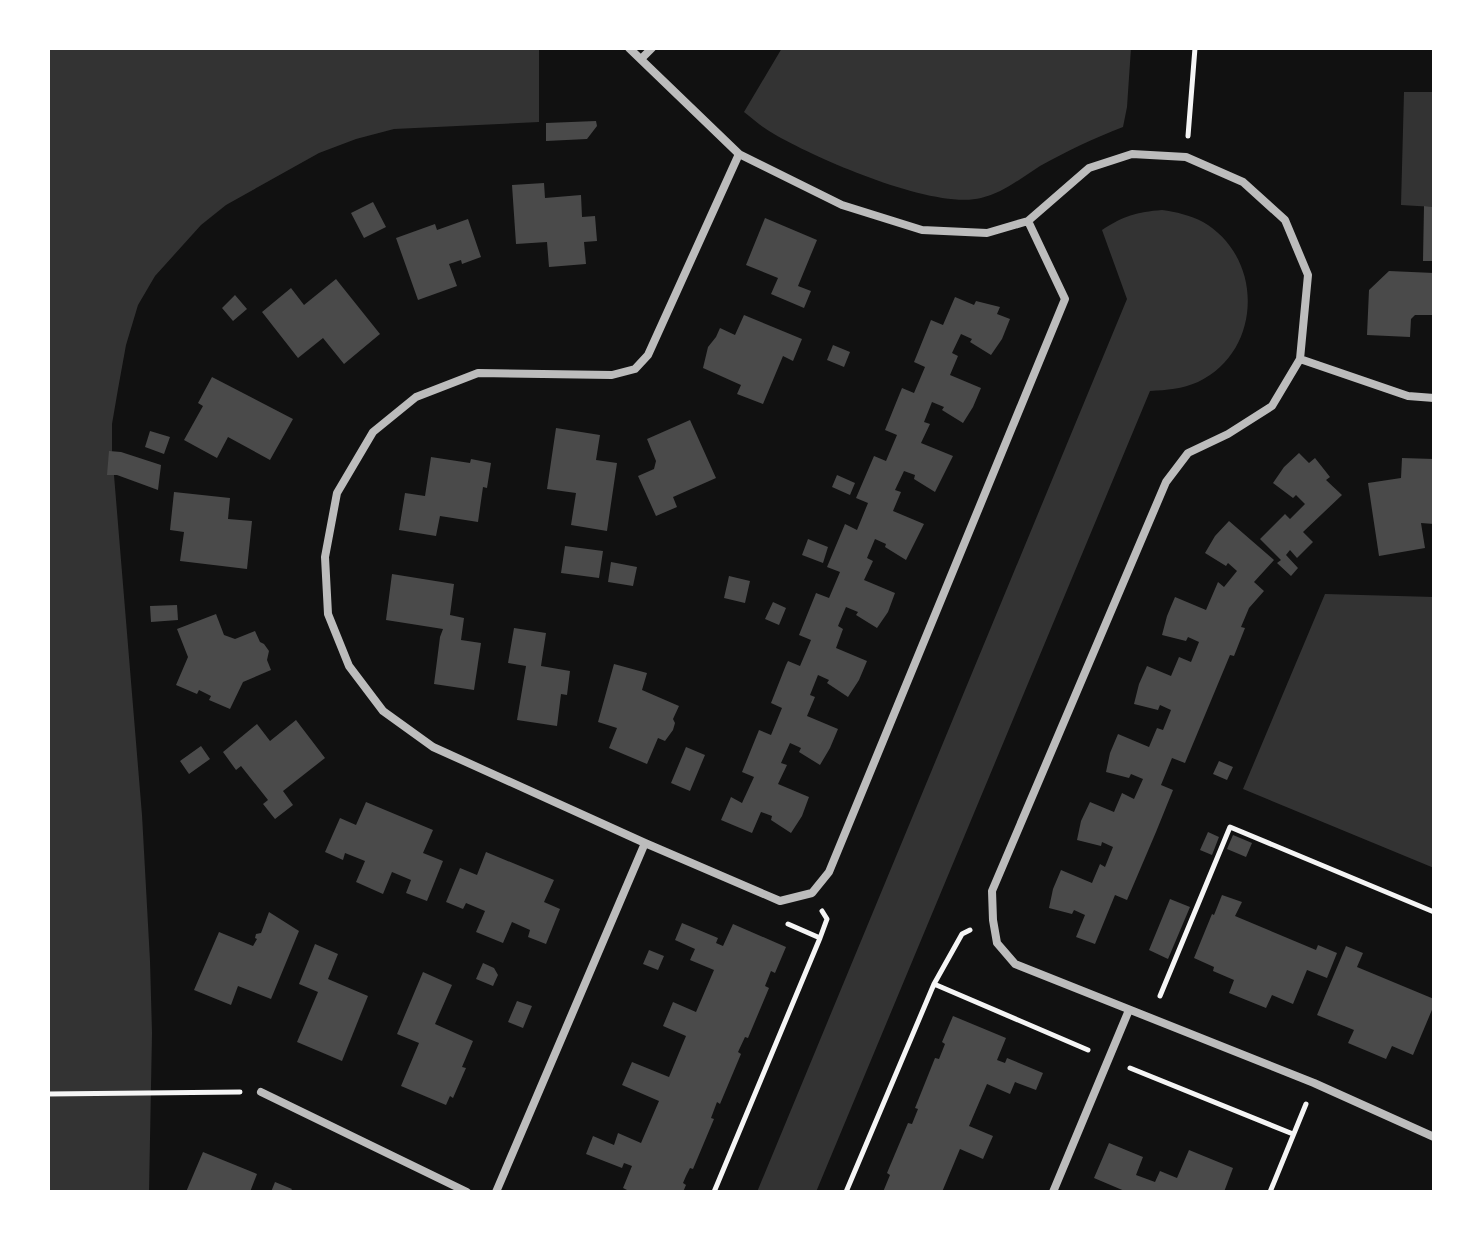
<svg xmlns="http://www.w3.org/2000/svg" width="1482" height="1240" viewBox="0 0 1482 1240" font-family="Quicksand,sans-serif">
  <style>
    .water { fill: #333 }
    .building { fill: #4a4a4a }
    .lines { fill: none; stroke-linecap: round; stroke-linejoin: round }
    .path { stroke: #f5f5f5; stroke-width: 5 }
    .minor { stroke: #bcbcbc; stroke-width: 8 }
  </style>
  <rect width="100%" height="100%" fill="#111"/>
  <path class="water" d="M48,48H539V122L394,129L356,139L319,153L226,205L201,225L155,276L138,305L126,345L118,389L112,424V451L142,815L150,961L152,1033L149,1192H48Z
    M782,48H1131L1127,107L1123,127C1094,138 1067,151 1040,166C1021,178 1003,193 981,198C934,210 817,159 774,134C763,128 754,120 744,112Z
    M1404,92H1434V207L1401,205Z
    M1162,210C1176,212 1190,215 1203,222C1264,257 1263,351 1198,382C1182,389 1167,390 1150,391L816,1192H757L1127,299L1102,230C1123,216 1137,212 1162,210Z
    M1325,594L1434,597V868L1243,789Z"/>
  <path class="building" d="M596,121L597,126L587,139L546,141V123Z
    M544,183L545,198L581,195L582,217L595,216L597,241L584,242L586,264L549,267L547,242L516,244L512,185Z
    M373,202L386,227L364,238L351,213Z
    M1424,206L1434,207V261H1423Z
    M765,218L817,240L798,286L811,291L804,308L771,294L778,278L746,265Z
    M468,219L481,257L462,264L461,260L449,264L457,286L418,300L396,238L435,224L437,230Z
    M1389,271L1434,273V315H1415L1411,319L1410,337L1367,335L1369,290Z
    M336,279L380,334L344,364L323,338L298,358L262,312L291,288L304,305Z
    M235,295L247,309L233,321L222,308Z
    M955,297L974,305L976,301L1000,307L997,314L1010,319L1002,339L991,355L970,342L972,339L961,334L952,353L958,356L950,375L981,388L973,407L963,423L942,410L944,407L932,402L924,422L930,424L921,443L953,456L935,492L914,479L915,475L904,471L895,490L901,492L893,511L924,524L906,560L885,547L886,544L875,539L867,558L873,561L864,580L895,593L888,612L877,628L856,615L858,612L846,607L838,626L843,629L836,648L867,661L859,680L848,697L827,683L829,680L818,675L810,695L815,697L807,716L838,729L830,748L820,765L799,752L801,748L790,743L781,763L787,765L778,784L809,797L802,816L791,833L771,820L772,816L761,812L752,833L721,820L731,797L742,803L754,777L742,772L759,730L771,735L782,708L771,703L786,665L788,661L800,666L811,640L799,635L816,593L829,598L840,572L827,567L845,524L857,530L868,503L856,498L874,456L886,461L897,435L885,430L902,388L914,393L925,367L914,362L931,320L943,325Z
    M744,315L802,339L793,361L783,356L763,404L737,394L741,385L703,368L708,347L716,337L720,328L735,335Z
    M833,345L850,352L844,367L827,360Z
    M212,377L293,419L270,460L228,437L217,458L184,440L203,406L198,403Z
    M690,420L716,478L673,497L677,507L656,516L638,476L654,469L656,461L647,439Z
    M556,428L600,435L596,460L617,463L607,531L571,525L576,493L547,489Z
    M150,431L170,437L164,454L145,447Z
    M109,451L121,452L161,465L158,490L117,475H107Z
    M1299,453L1309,463L1315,458L1330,477L1326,480L1342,495L1303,532L1313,542L1297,558L1290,550L1286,555L1298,568L1291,576L1277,563L1281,560L1260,539L1285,514L1290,519L1305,504L1296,495L1293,498L1273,483L1284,467Z
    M431,457L470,463L471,459L491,463L487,488L483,487L478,522L440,516L436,536L399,530L405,493L425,496Z
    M1402,458L1434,459V524L1421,523L1425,548L1379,556L1368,483L1401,478Z
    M837,475L855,483L850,495L832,487Z
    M174,492L230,498L228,519L252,521L247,569L180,561L184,532L170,530Z
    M1229,521L1274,560L1254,582L1264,591L1249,608L1241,627L1245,628L1234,656L1230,655L1185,763L1172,758L1161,785L1173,790L1156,832L1127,900L1115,895L1095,944L1076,937L1085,915L1074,910L1072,914L1049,908L1053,889L1061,870L1092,883L1100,864L1105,867L1113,847L1102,842L1101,846L1077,840L1081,821L1090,802L1114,812L1122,793L1134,799L1143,779L1131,774L1129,778L1106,772L1110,753L1118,734L1149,747L1157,728L1163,730L1171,710L1160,705L1158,710L1134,704L1139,684L1147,666L1171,676L1179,657L1191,662L1199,642L1188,637L1186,641L1162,635L1167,616L1175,597L1206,610L1218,582L1224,587L1237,571L1228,563L1226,566L1205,553L1215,536Z
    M808,539L828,547L823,563L802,555Z
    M565,546L603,551L599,578L561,573Z
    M611,562L637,567L633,586L608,582Z
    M392,574L454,584L450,615L464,618L461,640L481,643L474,690L434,684L440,637L443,629L386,620Z
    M729,576L750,581L745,603L724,598Z
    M773,602L786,608L779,625L765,619Z
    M177,605L178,620L151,622L150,606Z
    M216,614L224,635L235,639L255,631L260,642L264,644L269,651L267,660L271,670L243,682L230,709L209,700L211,696L199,690L197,694L176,685L188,657L177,629Z
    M514,628L546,633L541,666L570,671L567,695L561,694L557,726L517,720L526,666L508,663Z
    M614,664L647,673L642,690L679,706L673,719L675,723L673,730L665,741L658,738L647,764L609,748L617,728L598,722Z
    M296,720L325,758L283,791L293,805L275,819L263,804L268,800L241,766L236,770L223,752L257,724L270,741Z
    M201,746L210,759L189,774L180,761Z
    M686,747L705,755L690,791L671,783Z
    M1219,761L1233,767L1227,780L1213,774Z
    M366,802L433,830L423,853L443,861L427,901L406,893L411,880L392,872L383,894L356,882L365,861L345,853L343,860L325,852L340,818L356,825Z
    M1208,832L1219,837L1212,855L1200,850Z
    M1233,835L1252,843L1246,857L1227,849Z
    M486,852L554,880L544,902L560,909L546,944L528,937L530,930L512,922L503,943L476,932L485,911L466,903L463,909L446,902L460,868L477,875Z
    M1222,895L1242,902L1235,916L1316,950L1318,945L1337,953L1327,978L1307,970L1293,1004L1272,995L1266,1008L1229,993L1234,980L1213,971L1214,967L1194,958L1212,914L1214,915Z
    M1170,899L1190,907L1168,959L1149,950Z
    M269,912L299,931L271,999L238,986L231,1005L194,990L219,932L253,946L257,939L255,938L256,934L261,933Z
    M682,923L718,938L716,943L723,946L733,924L786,947L775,973L771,971L765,986L769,988L748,1038L745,1037L738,1052L741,1054L720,1104L717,1102L711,1118L714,1119L693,1169L690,1168L686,1176L683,1183L686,1185L683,1192H631L623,1188L632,1166L624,1163L622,1168L586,1154L593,1136L614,1145L618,1133L641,1143L659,1101L622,1085L632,1062L669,1077L686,1036L663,1026L673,1002L696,1012L714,970L690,960L695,949L675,940Z
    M315,944L338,954L328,979L368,996L342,1061L297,1042L318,992L299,984Z
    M1346,946L1363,953L1357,967L1434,999V1005L1413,1055L1392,1046L1386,1059L1348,1043L1354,1030L1317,1015Z
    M649,950L664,956L658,970L643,964Z
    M483,963L494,968L498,975L493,986L476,979Z
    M423,972L452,985L435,1024L473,1041L462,1067L466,1068L453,1098L450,1096L446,1105L401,1086L419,1043L397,1034Z
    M517,1001L532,1006L523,1028L508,1022Z
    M953,1016L1006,1038L997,1060L1005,1063L1007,1058L1043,1073L1036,1090L1015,1082L1010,1094L987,1084L969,1126L993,1136L983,1159L960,1149L942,1192H883L890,1175L887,1173L908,1123L912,1124L918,1109L915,1108L935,1058L939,1059L945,1044L942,1042Z
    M1109,1143L1143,1157L1136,1175L1155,1182L1160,1171L1177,1178L1189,1150L1233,1168L1224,1192H1127L1094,1178Z
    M203,1152L257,1174L250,1192H186Z
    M275,1182L292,1189L290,1192H271Z"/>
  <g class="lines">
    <path class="path" d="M1188,136L1195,48
      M788,924L820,938
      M934,984L1088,1050
      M1160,996L1230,827L1434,912
      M1130,1068L1293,1134
      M48,1094L240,1092
      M714,1192L820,938L827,919L822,911
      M846,1192L934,984L962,934L970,930
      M1270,1192L1306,1104"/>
    <path class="minor" d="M629,48L739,154L648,355L635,369L612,375L478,373L416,397L373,432L337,493L325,557L328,614L349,666L383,711L433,747L645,843L780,901L812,893L829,872L1065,299L1028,221
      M641,59L652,48
      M739,154L842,205L922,230L987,233L1028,221L1089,168L1132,154L1186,157L1243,182L1285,220L1308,275L1300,359L1272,406L1228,434L1188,453L1166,482L992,891L993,920L997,943L1015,964L1314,1083L1434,1137
      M1300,359L1408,396L1434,398
      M261,1092L467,1192
      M496,1192L645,843
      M1053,1192L1129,1010"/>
  </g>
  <rect width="1482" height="1240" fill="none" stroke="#ffffff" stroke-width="100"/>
</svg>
